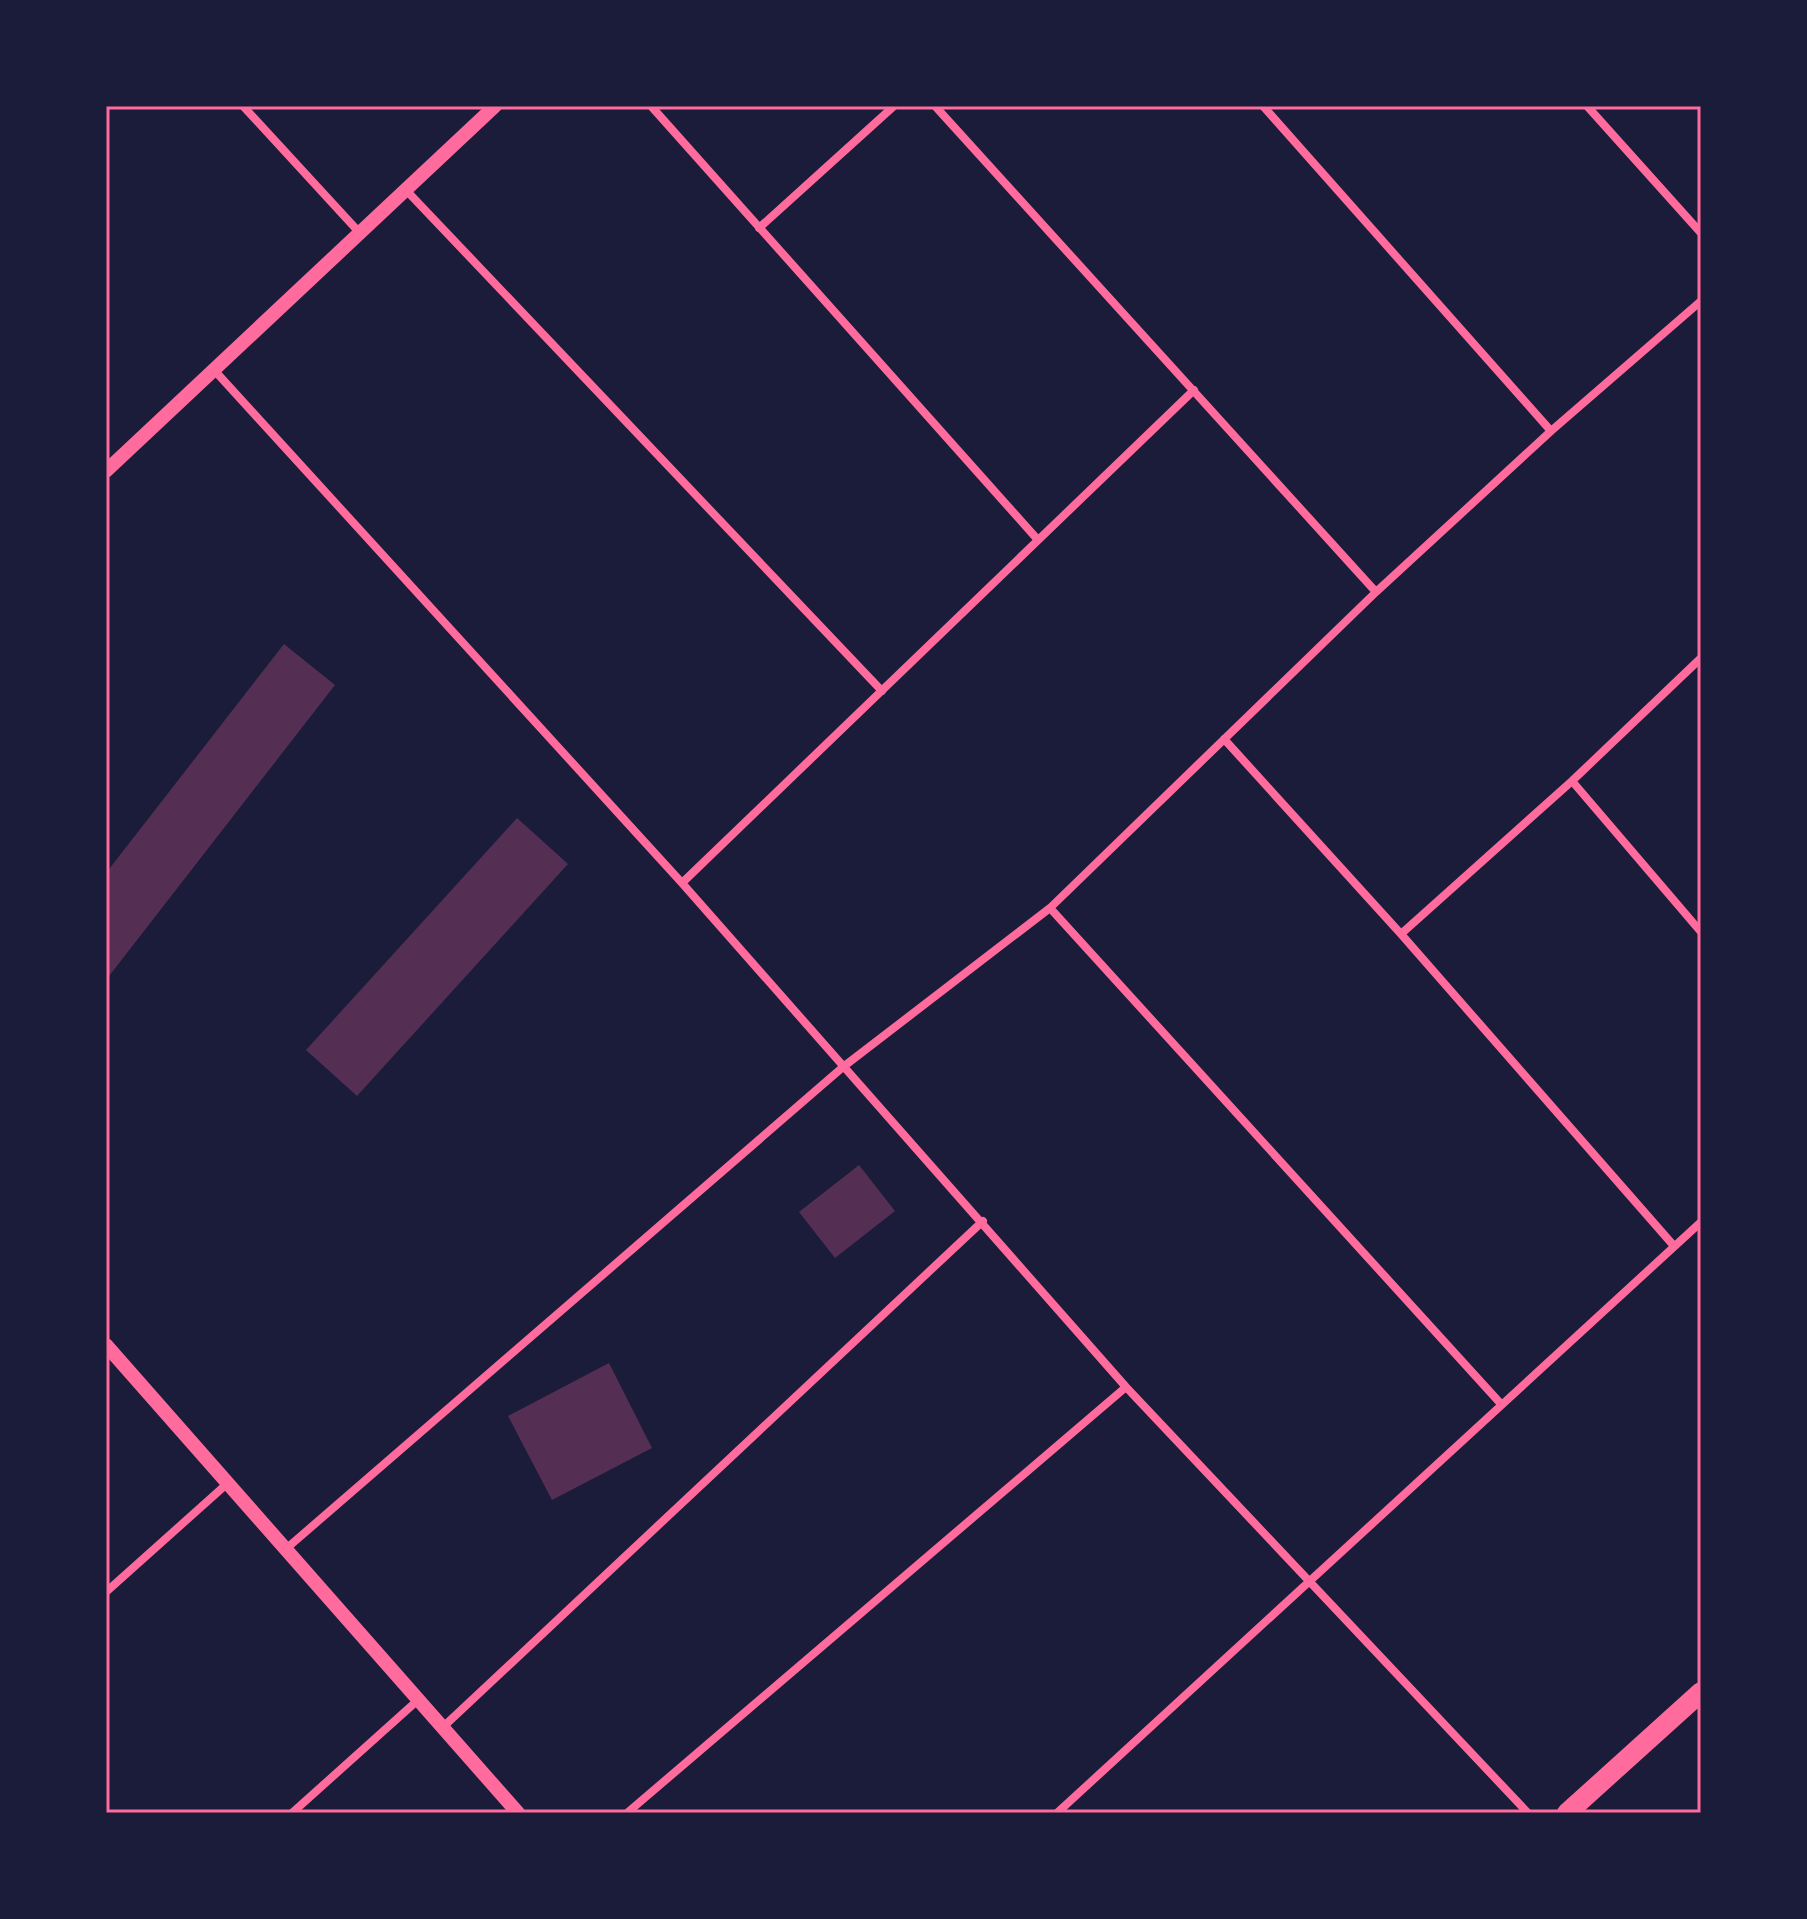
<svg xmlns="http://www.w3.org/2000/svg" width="1807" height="1919" viewBox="0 0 1807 1919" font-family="Quicksand,sans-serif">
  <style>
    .building { fill: #542f53 }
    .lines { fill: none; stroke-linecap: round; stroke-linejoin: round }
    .minor { stroke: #ff6b9d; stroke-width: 8 }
    .tertiary { stroke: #ff6b9d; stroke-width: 14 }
    .primary { stroke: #ff6b9d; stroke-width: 20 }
    .neatline { fill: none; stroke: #ff6b9d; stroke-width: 3 }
  </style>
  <rect width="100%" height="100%" fill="#1b1b3a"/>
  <path class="building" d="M284,644L335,685L106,980V873Z
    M517,818L568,864L357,1096L306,1050Z
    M859,1165L895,1211L835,1258L799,1212Z
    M609,1363L652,1448L552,1500L508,1416Z"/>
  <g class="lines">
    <path class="minor" d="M243,106L358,231
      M651,106L1038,540
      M935,106L1376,592
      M1263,106L1551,431
      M1587,106L1701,233
      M405,189L882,691
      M759,228L894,106
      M215,371L682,883L1126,1387L1528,1813
      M1224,739L1401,934L1674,1246
      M1572,781L1701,932
      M682,883L1194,390
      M1050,908L1501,1404
      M1401,934L1572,781L1701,658
      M287,1548L843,1067L1050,908L1376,592L1551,431L1701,301
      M106,1592L229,1482
      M442,1728L983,1221
      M292,1813L418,1700
      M627,1813L1126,1387
      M1057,1813L1701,1222"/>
    <path class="tertiary" d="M106,471L495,106
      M106,1345L518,1813"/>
    <path class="primary" d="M1567,1813L1701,1692"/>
  </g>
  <rect width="1807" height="1919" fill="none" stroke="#1b1b3a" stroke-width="216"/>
  <rect x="108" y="108" width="1591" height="1703" class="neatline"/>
</svg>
